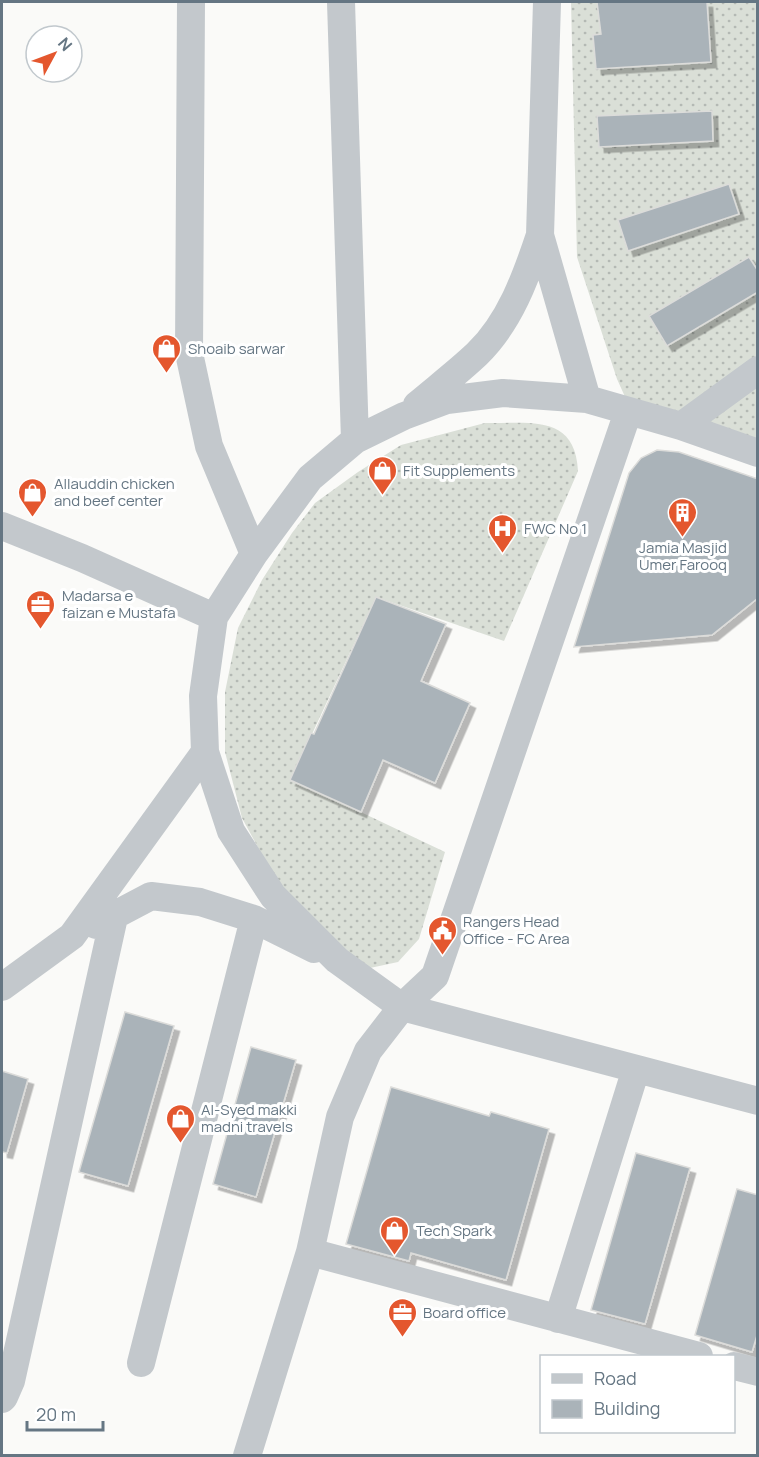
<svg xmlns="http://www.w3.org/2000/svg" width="759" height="1457" viewBox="0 0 759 1457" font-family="Manrope,sans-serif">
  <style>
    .grass { fill: url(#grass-dots) }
    .building { fill: #aab3b9; stroke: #dcdcda; stroke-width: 1.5; filter: url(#shadow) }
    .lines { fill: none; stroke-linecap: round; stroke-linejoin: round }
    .minor { stroke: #c3c8cc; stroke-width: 28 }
    .labels { text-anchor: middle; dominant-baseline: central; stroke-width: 6; stroke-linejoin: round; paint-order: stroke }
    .poi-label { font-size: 15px; fill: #657683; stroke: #fff; text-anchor: start }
  </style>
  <defs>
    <pattern id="grass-dots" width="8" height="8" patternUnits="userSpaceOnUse" patternTransform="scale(1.5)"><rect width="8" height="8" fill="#dadfd7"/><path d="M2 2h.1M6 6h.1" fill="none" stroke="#b4b9b4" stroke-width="1.8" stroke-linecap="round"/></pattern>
    <filter id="shadow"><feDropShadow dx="5.5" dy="5.5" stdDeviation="0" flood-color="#0004"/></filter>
  </defs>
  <rect width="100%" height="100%" fill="#fafaf8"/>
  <path class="grass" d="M571,2H757V442L626,399L617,379L577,257Z
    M485,423C529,424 575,413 578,471L504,641L376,597L291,779L445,852L419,939L398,962L370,968L337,954L272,873L242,818L225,752V692L238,628L262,580L292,533L315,503L358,472L401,445Z"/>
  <path class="building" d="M597,2H707L711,62L596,69L593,35L601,34Z
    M712,111L713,141L599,147L597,116Z
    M729,184L739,214L628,251L618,220Z
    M749,257L758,271V292L667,346L649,316Z
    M657,450L679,452L758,479V598L712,635L574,647L629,473L641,458Z
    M376,597L446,624L421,681L470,703L435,783L383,760L361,812L290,780L311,733L314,734Z
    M125,1012L174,1026L128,1186L79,1172Z
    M251,1047L296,1060L256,1197L213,1184Z
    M2,1071L28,1079L7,1153L2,1152Z
    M391,1087L489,1116L491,1112L549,1129L506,1280L411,1253L409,1261L346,1244Z
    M636,1153L690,1168L645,1324L591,1310Z
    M737,1189L758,1195V1332L752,1352L695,1335Z"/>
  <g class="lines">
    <path class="minor" d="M191,2L189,353L209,446L254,554
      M341,2L355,440
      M547,2L540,235L587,399
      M417,405C437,388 458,372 477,354C510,322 526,277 540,235
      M681,426L758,370
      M758,453L681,426L587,399L503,393L447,400L404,416L355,440L310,478L254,554L214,617L203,696L205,752L231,831L273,896L337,960L402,1007L758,1101
      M2,526L82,558L214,617
      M96,925L151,896L200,902L254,919L314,949
      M2,987L72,936L205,752
      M310,1252L699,1356
      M558,1319L636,1069
      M141,1363L254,919
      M734,1366L758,1372
      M2,1399L4,1397L11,1381L114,917
      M247,1456L310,1252L340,1117L368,1051L402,1007L435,976L628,412"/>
  </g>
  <defs>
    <symbol id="shop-pin" viewBox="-11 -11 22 30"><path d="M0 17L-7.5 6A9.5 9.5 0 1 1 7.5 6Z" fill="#e4572e" stroke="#fff"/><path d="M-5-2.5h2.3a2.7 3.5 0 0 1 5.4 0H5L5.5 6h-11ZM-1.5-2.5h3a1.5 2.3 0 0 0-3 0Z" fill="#fff"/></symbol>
    <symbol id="building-pin" viewBox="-11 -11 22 30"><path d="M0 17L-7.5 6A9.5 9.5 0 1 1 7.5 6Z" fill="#e4572e" stroke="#fff"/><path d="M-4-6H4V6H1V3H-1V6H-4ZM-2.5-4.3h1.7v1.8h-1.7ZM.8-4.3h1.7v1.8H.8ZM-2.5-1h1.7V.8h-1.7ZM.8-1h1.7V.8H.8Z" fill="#fff"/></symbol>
    <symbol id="hospital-pin" viewBox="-11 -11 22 30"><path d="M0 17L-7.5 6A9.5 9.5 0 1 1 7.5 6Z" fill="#e4572e" stroke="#fff"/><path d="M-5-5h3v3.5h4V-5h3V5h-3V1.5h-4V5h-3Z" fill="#fff"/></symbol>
    <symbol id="office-pin" viewBox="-11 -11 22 30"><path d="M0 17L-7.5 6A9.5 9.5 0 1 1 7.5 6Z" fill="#e4572e" stroke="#fff"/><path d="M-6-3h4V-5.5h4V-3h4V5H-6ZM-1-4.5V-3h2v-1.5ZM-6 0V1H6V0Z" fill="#fff"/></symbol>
    <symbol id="civic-pin" viewBox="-11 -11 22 30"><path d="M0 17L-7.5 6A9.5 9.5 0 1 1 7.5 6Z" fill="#e4572e" stroke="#fff"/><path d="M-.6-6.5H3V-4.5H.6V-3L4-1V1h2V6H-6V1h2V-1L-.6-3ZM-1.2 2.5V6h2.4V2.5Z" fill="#fff"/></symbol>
  </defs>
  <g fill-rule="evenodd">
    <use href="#shop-pin" x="150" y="332" width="33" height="45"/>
    <use href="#shop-pin" x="366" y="454" width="33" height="45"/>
    <use href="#shop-pin" x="16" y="476" width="33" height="45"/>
    <use href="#building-pin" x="666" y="496" width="33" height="45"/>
    <use href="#hospital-pin" x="486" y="512" width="33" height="45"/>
    <use href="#office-pin" x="24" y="588" width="33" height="45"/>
    <use href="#civic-pin" x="426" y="914" width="33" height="45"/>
    <use href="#shop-pin" x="164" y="1102" width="33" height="45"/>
    <use href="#shop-pin" x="378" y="1214" width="33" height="45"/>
    <use href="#office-pin" x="386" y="1296" width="33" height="45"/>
  </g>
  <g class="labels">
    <g class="poi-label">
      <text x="188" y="348">Shoaib sarwar</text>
      <text x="403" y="470">Fit Supplements</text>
      <text x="54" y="483">Allauddin chicken<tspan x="54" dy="17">and beef center</tspan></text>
      <text x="524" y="528">FWC No 1</text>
      <text x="683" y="547" text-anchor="middle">Jamia Masjid<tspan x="683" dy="17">Umer Farooq</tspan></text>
      <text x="62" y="595">Madarsa e<tspan x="62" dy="17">faizan e Mustafa</tspan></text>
      <text x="463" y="921">Rangers Head<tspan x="463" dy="17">Office - FC Area</tspan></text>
      <text x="201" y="1109">Al-Syed makki<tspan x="201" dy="17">madni travels</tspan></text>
      <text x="416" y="1230">Tech Spark</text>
      <text x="423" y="1312">Board office</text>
    </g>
  </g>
  <rect width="759" height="1457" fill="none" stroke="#657683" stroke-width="6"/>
  <rect x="540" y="1355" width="195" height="78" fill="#ffffff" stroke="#c1c8cd" stroke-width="1.5"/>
  <rect x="552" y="1374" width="30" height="9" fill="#c3c8cc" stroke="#c1c8cd" stroke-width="1.5"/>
  <text x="594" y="1385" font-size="18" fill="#657683">Road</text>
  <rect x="552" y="1400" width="30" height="18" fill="#aab3b9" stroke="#c1c8cd" stroke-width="1.5"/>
  <text x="594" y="1415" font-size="18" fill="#657683">Building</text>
  <g transform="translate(54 54) rotate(49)"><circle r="28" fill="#ffffff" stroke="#c1c8cd" stroke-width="1.5"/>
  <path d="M0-4.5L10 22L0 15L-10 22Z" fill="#e4572e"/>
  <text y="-9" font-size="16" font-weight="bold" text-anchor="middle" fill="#657683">N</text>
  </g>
  <path d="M27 1421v9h76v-9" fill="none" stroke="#657683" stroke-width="3"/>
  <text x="36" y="1421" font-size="18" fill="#657683" stroke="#ffffff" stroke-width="4.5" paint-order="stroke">20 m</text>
</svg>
